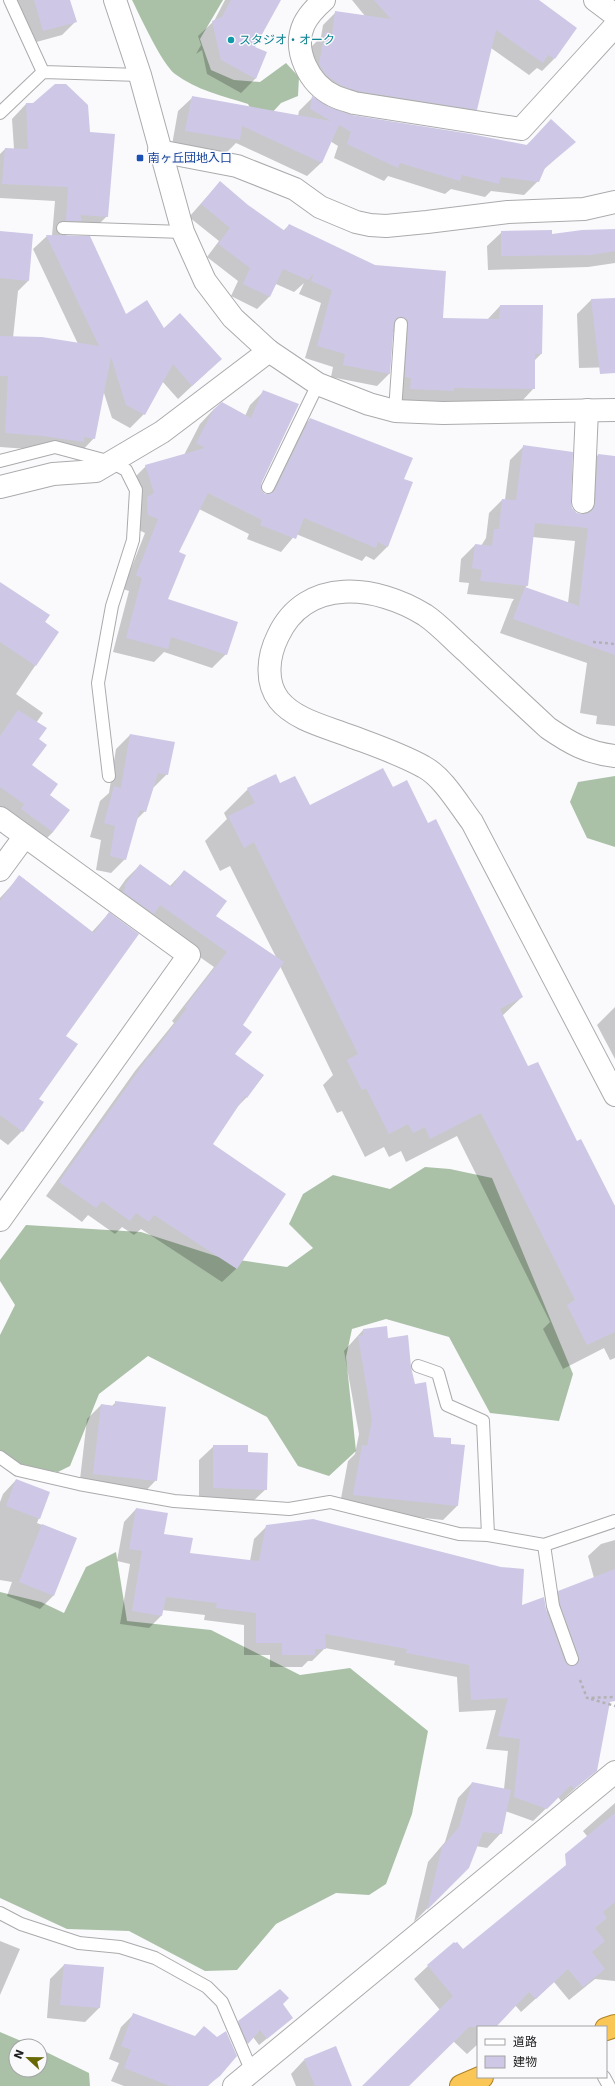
<svg xmlns="http://www.w3.org/2000/svg" width="615" height="2086" viewBox="0 0 615 2086" font-family="'DejaVu Sans','Noto Sans JP',sans-serif">
  <style>
    .forest { fill: #aac1a8 }
    .shadow { fill: #0003; fill-rule: evenodd }
    .building { fill: #cec8e6 }
    .lines { fill: none; stroke-linecap: round; stroke-linejoin: round }
    .service-casing { stroke: #ababad; stroke-width: 14 }
    .minor-casing { stroke: #ababad; stroke-width: 24 }
    .tertiary-casing { stroke: #ababad; stroke-width: 24 }
    .trunk-casing { stroke: #ad8328; stroke-width: 24 }
    .path { stroke: #b2b2b5; stroke-width: 2.5; stroke-dasharray: 3 3; stroke-linecap: butt }
    .service { stroke: #fff; stroke-width: 12 }
    .minor { stroke: #fff; stroke-width: 22 }
    .tertiary { stroke: #fff; stroke-width: 22 }
    .trunk { stroke: #fac656; stroke-width: 22 }
    .culture-dot { fill: #0f9aa8; stroke: #fafafd; stroke-width: 1.5 }
    .transit-dot { fill: #1a4fb4; stroke: #fafafd; stroke-width: 1.5 }
    .labels { text-anchor: middle; dominant-baseline: central; stroke-width: 3; stroke-linejoin: round; paint-order: stroke }
    .culture-label { font-size: 12px; fill: #0d838f; stroke: #fafafd; text-anchor: start }
    .transit-label { font-size: 12px; fill: #164399; stroke: #fafafd; text-anchor: start }
  </style>
  <rect width="100%" height="100%" fill="#fafafd"/>
  <path class="forest" d="M132,0H223L200,39L211,70L234,80L260,82L286,63L299,77L298,96L281,103L270,115L256,119L248,104C223,96 196,90 175,74C162,64 140,16 132,0Z
    M615,776V847L587,838L570,802L578,782Z
    M425,1167L450,1169L492,1178L573,1374L559,1421L490,1413L449,1337L386,1319L352,1329L346,1357L356,1451L329,1476L298,1466L267,1417L148,1356L99,1394L70,1466L58,1472L0,1465V1335L15,1305L0,1281V1260L26,1225L141,1232L219,1257L287,1267L313,1248L289,1224L303,1194L333,1175L390,1189Z
    M116,1552L127,1621L211,1630L300,1675L350,1668L428,1731L412,1814L386,1884L369,1895L336,1893L276,1924L237,1970L205,1971L129,1931L67,1929L0,1898V1592L41,1602L64,1613L86,1567Z
    M0,2032L33,2046H16V2070H40V2049L89,2073L90,2086H0Z"/>
  <path class="shadow" d="M7,0H69L76,21L62,35L29,44Z
    M225,0H263L254,48L265,53L255,79L241,93L207,74L202,50L196,54L201,45L198,36L214,21Z
    M352,0H537L554,59L542,71L537,68L529,75L491,48L476,109L463,122L344,103L306,77L312,46L321,37L323,25L336,12L365,16Z
    M313,97L328,108L352,116L526,146L551,120L574,142L542,171L538,181L524,195L491,191L485,197L451,189L445,194L388,176L384,181L334,158L338,146L330,141L321,163L307,176L236,143L226,153L172,145L178,111L192,98L298,116L299,111Z
    M26,104L89,133L107,216L93,230L73,229L66,236L125,315L164,330L207,372L178,399L162,381L144,414L130,428L112,418L103,390L94,438L81,452L69,456L28,449L0,447V232L28,281L18,291L13,338L78,344L33,249L47,236H52L55,201L0,198V154L5,149H14L12,119Z
    M220,182L248,206L283,231L289,225L442,319L487,320L500,306H542L541,354L534,361V388L522,401H443L440,403L398,401L396,337L392,330L389,374L377,386L331,377L333,367L305,358L321,303L299,294L304,283L294,292L276,284L269,297L257,309L231,296L238,281L207,257L219,241L189,217Z
    M615,230V263L588,267L488,270L487,246L502,232L551,235Z
    M615,299V367L579,368L577,314L591,300Z
    M264,391L261,491L266,495L296,433L310,419L403,479L388,546L374,560L366,556L362,561L296,534L281,552L247,539L249,534L199,509L178,552L166,600L226,654L212,668L164,652L154,662L113,652L129,591L123,589L145,533L135,528L132,480L146,466L184,455L200,424L214,409L245,416L250,405Z
    M524,446L571,508L575,513L582,515L584,469L598,455L615,457V726L596,724L597,716L580,713L587,663L500,633L512,602L514,599L467,594L469,583L459,582L461,559L475,545L481,546L486,538L489,513L502,500H505L510,460ZM532,537L575,541L568,603L525,588L527,585Z
    M0,587L58,632L16,694L43,713L36,723L38,739L31,765L48,796L53,832L39,846L0,810Z
    M130,735L167,774L153,788L145,811L136,820L125,859L111,873L96,870L101,840L90,837L100,801L109,793L116,749Z
    M280,784L309,806L392,788L427,824L522,997L502,1016L528,1068L576,1142L615,1207V1358L610,1360L604,1348L563,1369L543,1329L550,1322L457,1136L406,1162L401,1151L389,1157L384,1147L365,1157L342,1111L337,1113L323,1085L333,1075L280,966L241,1026L234,1054L263,1076L246,1098L235,1109L212,1144L285,1194L236,1269L222,1282L141,1229L134,1235L122,1227L115,1234L88,1215L82,1222L46,1196L135,1071L174,1023L172,1021L214,967L147,920L111,900L126,879L140,865L170,886L184,871L215,917L276,957L230,866L220,871L205,841L227,819L224,813L248,789Z
    M20,876L92,932L109,913L64,1036L38,1099L22,1131L8,1145L0,1139V898Z
    M615,1007V1059L597,1025Z
    M363,1330L387,1339L410,1367L414,1385L457,1506L443,1520L339,1509L348,1461L355,1454L359,1434L344,1351Z
    M116,1402L156,1480L142,1495L79,1488L87,1419L101,1405L112,1406Z
    M214,1446L247,1453L266,1489L251,1503L199,1502V1460Z
    M16,1480L49,1493L37,1523L76,1538L53,1596L40,1609L7,1596L12,1582L0,1580V1502L3,1494Z
    M136,1509L163,1534L189,1554L250,1561L254,1539L267,1526L547,1614L546,1605L559,1592L594,1578L588,1556L601,1544L615,1540V1668L596,1770L561,1801L558,1797L533,1821L505,1811L501,1833L487,1848L476,1846L468,1867L414,1922L428,1862L445,1842L458,1798L472,1783L504,1789L508,1751L486,1749L496,1710L459,1712L457,1677L394,1665L395,1661L325,1648L312,1661H308L302,1667H270V1655H244V1625L204,1620L205,1615L162,1610L161,1616L149,1628L120,1624L130,1564L117,1561L124,1522Z
    M615,1803V1842L594,1845L583,1831Z
    M615,1865V1981L595,1979L569,2000L554,1982L521,2012L515,2005L494,2027H478V2044L467,2054L453,2041L408,2086H364L440,2010L414,1979L428,1966L463,1951Z
    M0,1941L20,1949L0,1995Z
    M64,1965L100,2007L85,2022L47,2018L50,1979Z
    M282,2004L292,2018L259,2045L253,2037L241,2050L232,2029L239,2022Z
    M134,2014L219,2075L208,2086H124L111,2081L119,2063L109,2059L121,2027Z
    M304,2060L351,2086H296L291,2074Z"/>
  <path class="building" d="M34,0H70L77,22L43,31Z
    M231,0H281L255,47L267,52L256,79L221,60L212,21L222,17Z
    M374,0H539L577,28L555,59L548,55L543,63L496,30L477,110L357,91L340,85L326,75L319,64L325,32L332,34L335,11L391,19Z
    M55,84H66L88,105L90,132L115,134L108,217L80,215L82,221H66L68,187L2,184L5,148L28,149L26,103H33Z
    M192,96L331,121L310,109L312,96L329,107L352,115L471,134L527,145L551,119L576,142L545,168L539,182L501,177L499,184L462,175L460,181L400,163L398,168L347,144L351,132L339,125L322,163L242,126L240,140L185,131Z
    M220,181L248,205L285,231L289,224L375,265L446,271L443,318L499,319L500,305H543L542,354H535V389L454,388V391L410,389L411,378L405,377L408,324V320L402,317H397L394,323L390,374L343,365L345,354L317,346L332,290L311,281L314,273L308,280L283,269L270,297L243,284L250,268L218,244L230,228L201,204Z
    M615,229V251L591,255L501,256V231L552,230V234L582,230Z
    M0,231L33,234L29,281L0,278Z
    M46,235L90,236L126,314L147,300L164,328L180,313L222,359L192,386L173,364L145,415L126,405L111,357L95,439L84,437V442L43,436L5,433L8,376H0V336L42,337L99,346Z
    M615,298V373L600,374L591,299Z
    M263,390L299,404L261,484L262,491L265,494L272,493L275,490L310,418L413,458L404,479L413,482L388,547L378,542L376,548L304,518L296,539L260,525L262,520L208,493L179,552L186,555L168,599L238,622L227,655L171,637L168,649L126,638L142,578L136,575L158,519L148,515L147,497L154,493L145,465L205,448L196,443L214,409L222,402L251,418Z
    M523,445L573,452L571,502L572,508L577,513L582,514L589,513L594,508L595,503L598,454L615,456V655L513,619L525,587L579,606L588,528L535,523L528,586L480,581L482,570L472,568L475,544L492,546L494,529H499L502,499L516,500Z
    M0,582L50,615L45,622L59,632L36,666L0,642Z
    M18,710L47,728L39,739L47,745L32,765L58,784L50,795L70,810L53,832L21,809L24,804L0,787V736Z
    M130,734L175,742L168,775L158,773L146,812L140,810L126,860L110,856L115,826L104,823L114,786L121,788Z
    M383,768L393,787L407,780L428,823L436,819L523,997L500,1009L528,1066L538,1062L577,1141L581,1139L615,1206V1332L587,1345L567,1305L575,1300L481,1113L430,1139L425,1127L413,1133L408,1124L389,1134L366,1088L362,1090L347,1060L358,1054L254,842L244,848L228,816L255,803L247,788L276,774L280,783L295,776L310,805Z
    M140,864L172,887L184,870L227,901L216,916L284,962L243,1025L252,1032L235,1054L264,1075L247,1098L245,1096L213,1144L286,1194L237,1269L154,1215L149,1222L136,1213L130,1221L102,1201L96,1208L59,1182L149,1056L150,1057L187,1008L185,1007L227,952L160,905L154,914L123,892L126,887L124,886Z
    M19,875L94,933L109,912L139,934L66,1036L78,1044L39,1099L44,1102L23,1132L0,1115V901Z
    M387,1326L388,1338L408,1335L411,1367L415,1384L426,1382L434,1437L451,1438V1444L465,1445L458,1506L353,1495L362,1445L367,1446L372,1420L358,1336L363,1335V1329Z
    M115,1401L166,1407L157,1481L93,1474L101,1404L115,1406Z
    M213,1445H248V1452L268,1453L267,1490L213,1488Z
    M16,1479L50,1492L40,1519L6,1506Z
    M136,1508L168,1513L164,1534L193,1538L190,1553L259,1561L266,1525L313,1519L501,1567L524,1569L522,1605L544,1597L546,1609L565,1662L571,1666L578,1664L579,1657L560,1604L558,1591L615,1569V1701L610,1702L597,1771L574,1789L571,1785L547,1809L514,1797L520,1739L498,1736L508,1698L471,1700L469,1665L406,1653L407,1649L325,1634L326,1649H315V1655H282V1643H256V1613L216,1608L217,1603L166,1597L162,1616L132,1611L142,1551L129,1549Z
    M42,1524L77,1538L54,1596L19,1582Z
    M472,1782L511,1790L502,1834L483,1832L469,1868L427,1910L442,1847L459,1827Z
    M615,1813V1902L603,1912L607,1918L595,1928L605,1941L592,1952L605,1969L583,1987L568,1969L536,1999L529,1992L496,2027H469L409,2086H362L453,1996L427,1965L454,1942L455,1943L457,1942L463,1949L566,1865L565,1854Z
    M64,1964L104,1967L100,2008L60,2005Z
    M280,1989L289,1998L283,2004L293,2018L267,2039L260,2030L248,2044L238,2021Z
    M133,2013L195,2036L204,2026L217,2037L226,2031L237,2056L220,2076L207,2086H170L124,2068L131,2050L121,2046Z
    M336,2046L352,2086H315L304,2059Z"/>
  <g class="lines">
    <defs>
      <path id="service" d="M10,0L43,72
        M0,113L43,72L140,75
        M63,228L183,232
        M395,411L401,324
        M0,461L55,447L111,462L126,470L136,490L133,540L112,606L98,683L109,776
        M268,487L318,384
        M418,1366L438,1373L447,1405L483,1421L488,1535
        M0,1457L18,1470L79,1484L174,1501L289,1509L330,1502L459,1534L488,1535L544,1545L615,1521
        M544,1545L553,1606L572,1659
        M0,1913L21,1924L79,1943L120,1947L155,1958L207,1987L222,2002L252,2072
        M604,2077L609,2086"/>
      <path id="minor" d="M324,0C316,7 309,14 304,24C292,50 309,84 334,96C340,99 348,101 354,103L521,129L615,26
        M595,0L615,15
        M159,151L237,166L295,189L320,207L356,222L370,225L386,226L427,222L508,212L584,209L615,202
        M0,487L53,474L96,471L162,432L269,351
        M583,502L587,410
        M615,756C587,753 570,743 548,728C521,703 494,678 468,653C454,641 440,625 425,615C377,585 306,576 278,636C268,656 265,682 279,700C295,720 327,727 350,736C374,745 401,754 424,767C443,777 459,805 472,822L615,1095
        M0,818L189,955L0,1220
        M0,870L25,836
        M234,2086L615,1772"/>
      <path id="tertiary" d="M115,0L140,75L183,232L205,281L233,318L269,351L318,384L369,404L395,411L443,413L615,410"/>
      <path id="trunk" d="M606,2029L615,2026
        M461,2086L482,2077"/>
    </defs>
    <use href="#service" class="service-casing"/>
    <use href="#minor" class="minor-casing"/>
    <use href="#tertiary" class="tertiary-casing"/>
    <use href="#trunk" class="trunk-casing"/>
    <path class="path" d="M593,642L615,644
      M580,1680L587,1698L615,1697
      M591,1699L615,1706"/>
    <use href="#service" class="service"/>
    <use href="#minor" class="minor"/>
    <use href="#tertiary" class="tertiary"/>
    <use href="#trunk" class="trunk"/>
  </g>
  <circle class="culture-dot" cx="231" cy="40" r="4"/>
  <rect class="transit-dot" x="136" y="154" width="8" height="8" rx="2"/>
  <g class="labels">
    <g class="culture-label">
      <text x="239" y="40">スタジオ・オーク</text>
    </g>
    <g class="transit-label">
      <text x="148" y="158">南ヶ丘団地入口</text>
    </g>
  </g>
  <rect x="477" y="2026" width="130" height="52" fill="#fafafd" stroke="#a3a3a5"/>
  <rect x="485" y="2039" width="20" height="6" fill="#ffffff" stroke="#a3a3a5"/>
  <text x="513" y="2046" font-size="12" fill="#202021">道路</text>
  <rect x="485" y="2056" width="20" height="12" fill="#cec8e6" stroke="#a3a3a5"/>
  <text x="513" y="2066" font-size="12" fill="#202021">建物</text>
  <g transform="translate(28 2058) rotate(292)"><circle r="19" fill="#fafafd" stroke="#a3a3a5"/>
  <path d="M0-3L7 15L0 10L-7 15Z" fill="#686804"/>
  <text y="-6" font-size="11" font-weight="bold" text-anchor="middle" fill="#202021">N</text>
  </g>
</svg>
